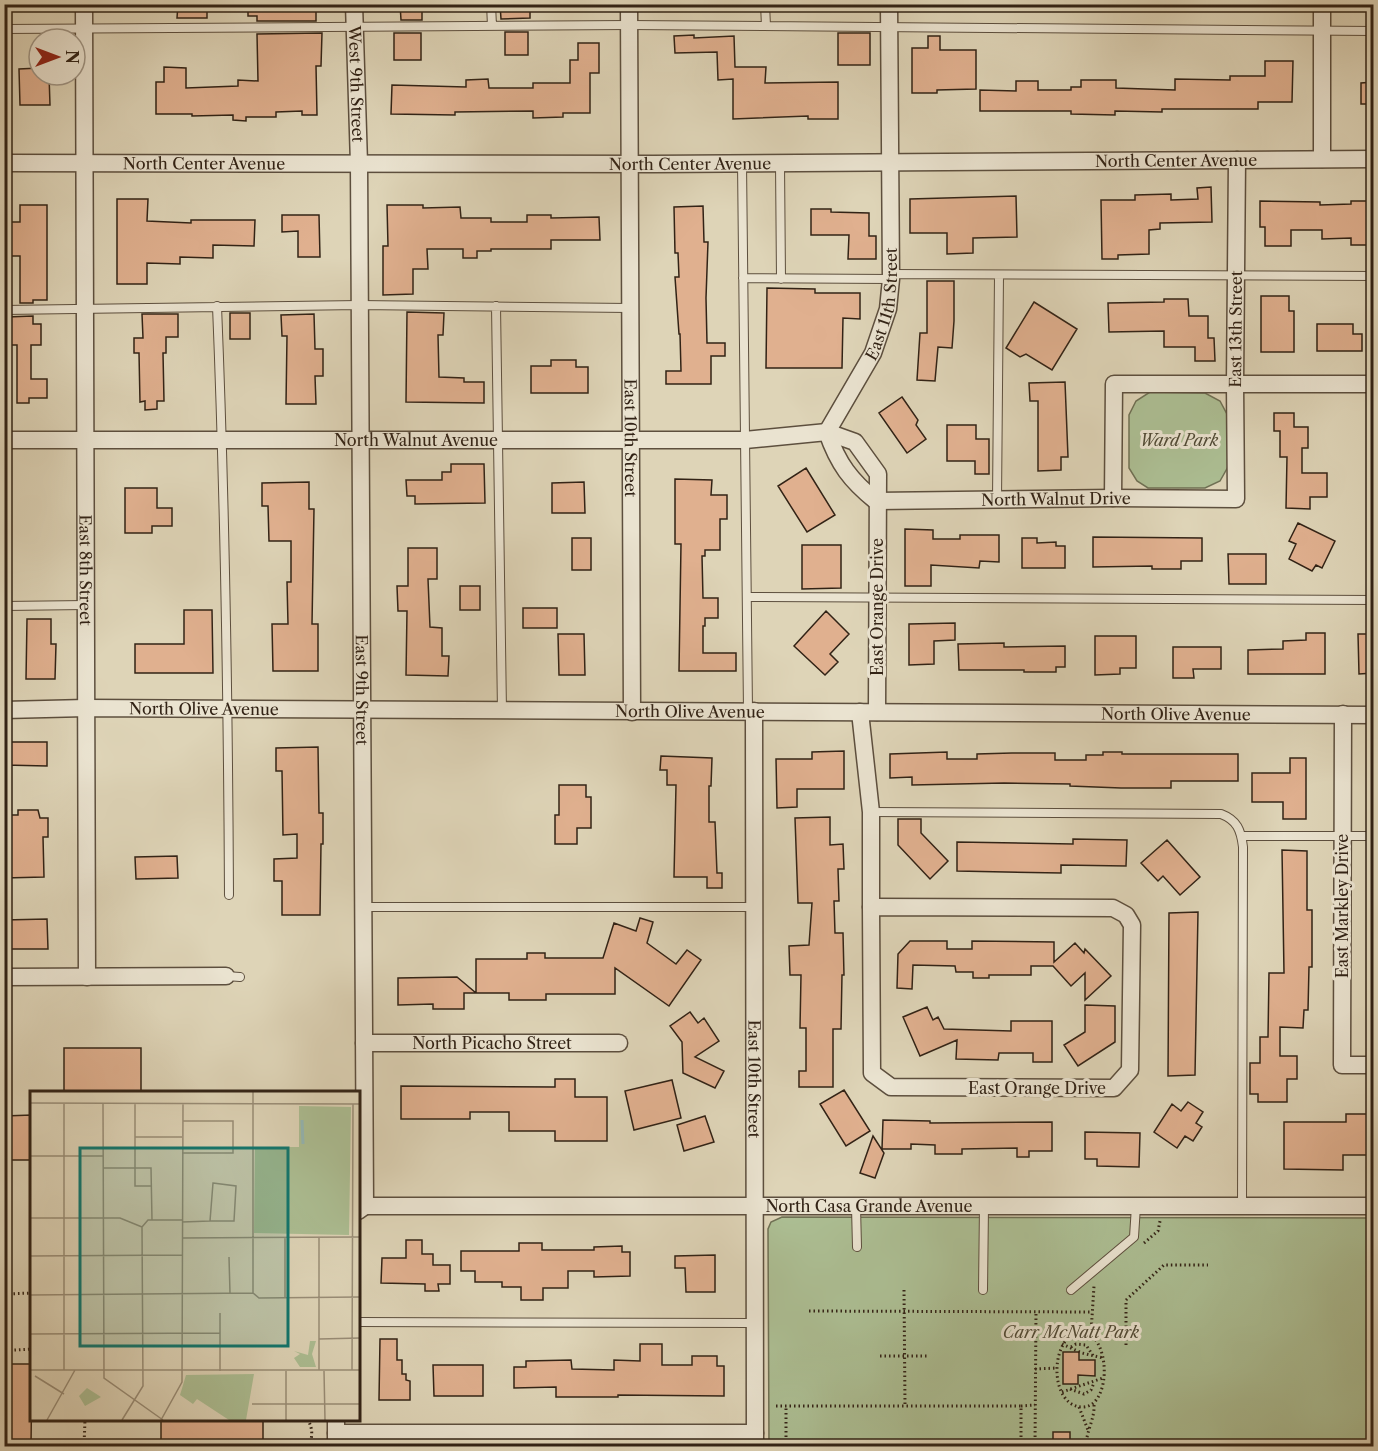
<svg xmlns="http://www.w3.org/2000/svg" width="1378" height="1451" viewBox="0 0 1378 1451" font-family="'Libre Caslon Text',serif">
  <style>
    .green { fill: #acbe93; stroke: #6f7054; stroke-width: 1.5 }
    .building { fill: #e0b08f; stroke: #322316; stroke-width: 1.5 }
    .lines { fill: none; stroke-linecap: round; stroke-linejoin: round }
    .service-casing { stroke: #5d4f3e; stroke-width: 10 }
    .minor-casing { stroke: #5d4f3e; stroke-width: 19 }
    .path { stroke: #322316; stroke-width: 3; stroke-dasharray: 1.5 3; stroke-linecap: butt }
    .service { stroke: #eae3d0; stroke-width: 8 }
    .minor { stroke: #eae3d0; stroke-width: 16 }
    .labels { text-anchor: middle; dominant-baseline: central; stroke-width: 6; stroke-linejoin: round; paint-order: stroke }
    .street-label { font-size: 16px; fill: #322316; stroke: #eae3d0 }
    .park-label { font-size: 16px; font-style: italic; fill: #504a35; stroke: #eae3d0 }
    .inset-river { fill: none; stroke: #94b7b5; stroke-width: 3 }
    .inset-road { fill: none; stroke: #998d77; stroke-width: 1.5 }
    .view { fill: #0f766e; fill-opacity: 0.15; stroke: #0f766e; stroke-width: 3 }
    .inset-edge { fill: none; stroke: #322316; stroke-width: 3 }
  </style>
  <rect width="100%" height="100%" fill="#ded4b7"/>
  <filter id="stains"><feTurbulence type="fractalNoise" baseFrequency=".00333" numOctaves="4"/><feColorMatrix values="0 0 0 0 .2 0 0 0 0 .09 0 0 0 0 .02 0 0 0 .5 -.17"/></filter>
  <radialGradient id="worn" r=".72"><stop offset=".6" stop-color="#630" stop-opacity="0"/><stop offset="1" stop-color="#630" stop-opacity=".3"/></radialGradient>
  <path class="green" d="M1150,392L1205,393L1220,401L1229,418V465L1220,481L1205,488H1148L1137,481L1129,468V415L1136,401Z
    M782,1217L1373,1218V1446H769L768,1229L771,1222Z"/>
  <path class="building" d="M178,4H207V18H177Z
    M248,4H316V21H257V16H248Z
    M400,4H422V20H401Z
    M500,4H530V18L501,19Z
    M505,32H528V55H505Z
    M322,33L321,66H316L317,115H302V111L276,112V117H246V121L233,120V115L192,116V114H156V82H164V67L186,68V88L238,86V80L258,81L257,34Z
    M394,33H421V60H394Z
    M838,33H870V65H838Z
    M694,35V38L734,36L735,67H766L765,83L838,82V119H808V116L733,119V79L718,80L717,52L675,53L674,36Z
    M928,36H940V50H976V89L937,90V93H912V48H928Z
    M578,43H599V73H590V113H563V117L533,118V111L455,112V115L391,114L392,85L466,87V80L488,79L489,88H533V83H570V60H578Z
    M1265,61H1293L1292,102H1258V109H1162V112L1115,111V115L1071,114V111H980V90L1016,91V81H1038V90H1071V87H1081V80H1116V88L1175,90V79L1230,80V76H1265Z
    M39,68V75H49L50,105H20L19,69Z
    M1374,82V104H1361V83Z
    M1211,187L1212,222L1160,223V229L1149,230V254L1118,255V259H1102L1101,200H1135V195L1171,194V200L1198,199L1197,188Z
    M1016,196L1017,237L973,238V253L947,254V233H910V199Z
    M117,199H148L147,221L191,223V220H255L254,246L213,245V258L180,257V264L147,263V284H117Z
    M1260,201L1320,202V205L1351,204V201H1374V245H1351V238L1322,239V230H1291V246H1265V227H1260Z
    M20,205H47V300H33V303H20V256H4V222H20Z
    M387,205H423V208L460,207L461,218H491V222H527V215H551V218L599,217L600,240H551V249H491V251H477V258H463V249H427L428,269H413V294L383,295V246H388Z
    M703,206L704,242H708L706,298L707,343H725V356H711V384H666V371H681L680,334H679L675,277H679L678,253H675L674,207Z
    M811,209H831V212L869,213V236H876V259H848L849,235H811Z
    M282,215H319L320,257H298V231L282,232Z
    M927,281H954V321L952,348L938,347L935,381L917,380L920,333H927Z
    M767,288L815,289V293H860V319L843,318L842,368H766Z
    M1261,296H1289V311H1294V352H1261Z
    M1164,299H1188L1189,316H1208V338H1214L1215,361H1195V347H1164V331L1109,332L1108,303L1164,302Z
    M1034,302L1077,329L1052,370L1026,354L1020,357L1006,348Z
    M407,312L444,313L443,335H438L439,377L464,378V382H484V403L406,402Z
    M230,313H250V339H230Z
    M142,314H178V337H166V353H163L164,401H157V409L145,410V401L140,402L139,353H134V338H143Z
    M314,314L315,349H323V376H315L316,404H286L287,336H282L281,315Z
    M33,316V324H41V345H31V379H47V398H29V403H17V345H7V317Z
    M1317,324H1353V334H1362V351H1317Z
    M551,360H576V367H588V393H531V366H551Z
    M1065,382L1068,457H1061V470L1038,471V401H1030L1029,383Z
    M902,397L918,420L916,425L926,439L907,453L879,413Z
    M1274,413H1294V427H1308V448H1302V473H1327V497H1310V509L1286,508L1287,457H1280V431H1274Z
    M947,425H976V439H989V474H975V461H947Z
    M451,464H484L485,503L415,504V496H407L406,480H442V472H451Z
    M806,468L835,515L807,532L778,486Z
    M675,479L712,480L711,495H727V519H720V550H705V556H702L703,598H718V618H705V626H703V653H736V671H679L681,544H675Z
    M309,482V509H314L312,624H318V671H273L272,624H288L287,582H291V541H269L268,506H262V483Z
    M584,482L585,513H552V483Z
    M125,488H157V508H172V526H152V533H125Z
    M1298,523L1335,541L1322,568L1316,565L1312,571L1289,559L1296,544L1289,541Z
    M905,529L933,530V539H960V535H999V562L980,561L979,568L931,565V586H905Z
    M1093,537L1202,538V561H1181V569H1152V566L1093,567Z
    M572,538H591V570H572Z
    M1022,538H1037V543L1056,542V546H1065V568H1022Z
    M802,545H841V588L802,589Z
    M408,548H437V579H428L430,627L442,628V656H449L448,676L406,675L407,611H398L397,586H408Z
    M1228,554H1266V584H1229Z
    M460,586H480V610H460Z
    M523,608H557V628H523Z
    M184,610H212L213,673H135V644H184Z
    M826,611L849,634L830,654L838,662L825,675L794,646Z
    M27,619H51V644H56L55,679H26Z
    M955,623V640L934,641V664L909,665V624Z
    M1306,633H1325V674H1248V650L1283,649V641L1306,640Z
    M558,634H584L585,675H559Z
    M1358,634H1374V673L1359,674Z
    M1095,636H1136V668H1120V674L1095,675Z
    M1004,643V647L1065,646V667H1056V672H1024V670H959L958,644Z
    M1173,647H1221V669H1193L1194,678H1173Z
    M4,742H47V766L4,765Z
    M318,747L319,813H323V844H321L320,915H282V881H274V859L297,858V834L283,835L282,771H276V748Z
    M844,751V789H797V807L777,808L776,759H812V752Z
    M947,752V759H977V754L1012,753H1055V760H1086V755H1103V752H1122V754H1238V781H1171V788H1121L1070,786V784L1004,783L912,785V777L890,778V754Z
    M661,756L712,758L711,786H709V822H715L717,873H722V888H707V877H674L676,785H667V770H660Z
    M1290,758H1306V819H1283V802H1252V773H1290Z
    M559,785H586V797H591V828H577V844H555V815H559Z
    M18,810H38L40,818H48V837H43L44,877L4,878V815H18Z
    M830,817V845L843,844L844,869H838L839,901H834L835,933H843L844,975H842L841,1029H833V1087H799V1071H806V1028H800L801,975H790L789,946L809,945L812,903H798L795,818Z
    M898,819H921V833L948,861L930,879L898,845Z
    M1073,839L1127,840L1126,866L1061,865V873L957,871V842L1073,844Z
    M1167,840L1200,877L1180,895L1163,876L1158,881L1141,863Z
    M1282,850L1307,851V910H1312V967H1309L1308,1010H1304L1303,1028L1280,1027V1056H1297V1079H1287V1102H1258V1094H1250V1063H1260V1037H1268L1269,973H1284Z
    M177,856L178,878L136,879L135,857Z
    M1198,912L1195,1075L1168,1076L1169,913Z
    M640,918L653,922L647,943L676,964L687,950L701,960L669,1006L615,968V994H546V1000H509V993H476V959H527V953H545V958H603L614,923L636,931Z
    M47,919L48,949H4V920Z
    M910,941H947V949H972V941L1054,942V962L1075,943L1084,953L1085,949L1111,976L1085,1000V973L1071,986L1053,966H1031V975H989V978H973V972H956L955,966L913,965L912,989L897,988L898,954Z
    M457,977L476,993H464V1009H433V1004L398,1005V978Z
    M1085,1005L1115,1006V1042L1078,1066L1064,1045L1085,1032Z
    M927,1007L933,1020L938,1017L944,1029L1011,1031V1021H1052V1062H1033V1053H999L998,1060L956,1059L957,1040L920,1056L903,1017Z
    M690,1012L698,1023L704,1018L719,1041L695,1057L724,1071L715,1088L683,1073L682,1042L670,1026Z
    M64,1048H141V1092H64Z
    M555,1079H575V1097H607V1141H555V1131H509V1112H470V1119H401V1086L555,1087Z
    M672,1080L681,1118L634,1130L625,1091Z
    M844,1090L870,1131L846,1146L820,1104Z
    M1188,1102L1203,1112L1196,1123L1202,1127L1193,1141L1185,1136L1177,1148L1154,1132L1172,1104L1181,1111Z
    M1346,1114H1369V1129H1374V1155H1343V1170L1284,1169V1122H1346Z
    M32,1115V1160H4V1116Z
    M705,1116L714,1142L684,1151L677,1125Z
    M883,1120L930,1121V1123L1052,1122V1151H1029V1157H1017V1148L962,1149V1154H935V1145L911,1144V1149H882Z
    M1085,1132L1140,1133L1139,1167L1097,1166V1159H1085Z
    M873,1136L884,1153L875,1178L860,1173Z
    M406,1240H422V1254H433V1265H450V1284H438L439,1291H425V1284L381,1283L382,1258H406Z
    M519,1243H542V1250H594V1247L622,1246V1252H630V1276L594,1277V1271H568V1288H543V1300H521V1287H502V1282H475V1271H461V1251H519Z
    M715,1255V1292H686L685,1268H675V1256Z
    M380,1339H397V1360H402V1374H406V1380L410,1381V1400H379Z
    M640,1344H662V1365H692V1356H717V1366H724V1396L618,1395V1397H556V1387L514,1388V1367H526V1361L571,1360L572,1369L614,1370V1360L640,1361Z
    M1063,1352H1079V1360H1095V1376L1078,1375V1384H1063Z
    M4,1364H32L31,1446H4Z
    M433,1365H483V1396H434Z
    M161,1419H263V1446H161Z
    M1053,1432H1070V1446H1053Z"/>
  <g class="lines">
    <defs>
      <path id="service" d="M491,4L492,26
        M765,4L766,26
        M4,29L629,25L1374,31
        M742,163L748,711
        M780,163L781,279
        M891,274L1374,276
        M743,278L891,279
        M217,306C225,502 228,698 229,895
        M496,306L502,711
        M4,310L359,305L630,308
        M997,500L999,275
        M747,597L1374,600
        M4,606L86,605
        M871,812L1221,814C1237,820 1241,830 1243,847L1242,1206
        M1242,836H1374
        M363,907H754
        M226,976L240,977
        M856,1207L857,1247
        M983,1290L984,1206
        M1071,1290L1134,1237L1136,1206
        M358,1322L755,1323"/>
      <g id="minor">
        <path id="s1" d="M84,4L87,977"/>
        <path id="s2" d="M354,4L359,164L365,1206L358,1211"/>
        <path id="s3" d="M629,4L632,712"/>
        <path d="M1322,4V159"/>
        <path id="s4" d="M4,163L653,164L1374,159"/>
        <path id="s5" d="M827,432L873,353L888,309L891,279L889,4"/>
        <path d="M827,432C838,464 851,481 876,501"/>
        <path id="s6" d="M4,440H745L827,432L855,442L878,474L877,712"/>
        <path d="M1113,498L1114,384H1374"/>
        <path id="s7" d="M876,501L1113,498L1236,499L1235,384L1237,160"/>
        <path id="s8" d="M4,710L86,708L1374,715"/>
        <path id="s9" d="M754,711L755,1446"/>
        <path d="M860,712L871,812V907"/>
        <path d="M1343,714L1342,1065H1374"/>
        <path d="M871,907L1113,908L1126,915L1132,925L1130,1070L1114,1088L891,1087L872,1073Z"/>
        <path d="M4,977L226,976"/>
        <path id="s10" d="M364,1043H619"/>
        <path id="s11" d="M365,1206H1374"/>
        <path d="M336,1420V1446"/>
        <path d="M336,1433H755"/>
      </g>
    </defs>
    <use href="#service" class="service-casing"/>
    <use href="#minor" class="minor-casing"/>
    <path class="path" d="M1144,1243L1158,1231L1160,1221
      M904,1290L905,1405
      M809,1311L1092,1312
      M1081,1330C1112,1336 1111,1405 1084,1407C1050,1409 1047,1339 1081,1330Z
      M1091,1333L1094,1286
      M1062,1344L1082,1353L1103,1358
      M1126,1345V1300L1164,1265H1208
      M1071,1347L1076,1344L1086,1345L1094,1357
      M6,1353L14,1350L32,1349
      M5,1354L6,1294L32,1293
      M880,1356H928
      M1035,1369L1057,1368
      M1070,1389L1084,1394L1091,1390L1094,1383
      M1062,1392L1103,1378
      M776,1406H1021V1446
      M1021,1406L1035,1405
      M1079,1407L1088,1430
      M84,1446L85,1420
      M308,1446C313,1438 313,1429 308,1420
      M786,1446V1406
      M1035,1446L1036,1312
      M1086,1446C1086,1432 1095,1418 1094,1405"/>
    <use href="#service" class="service"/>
    <use href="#minor" class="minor"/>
  </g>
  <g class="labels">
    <g class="street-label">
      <text stroke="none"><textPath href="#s2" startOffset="80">West 9th Street</textPath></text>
      <text stroke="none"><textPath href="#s4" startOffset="1172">North Center Avenue</textPath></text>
      <text stroke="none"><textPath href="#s4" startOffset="200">North Center Avenue</textPath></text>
      <text stroke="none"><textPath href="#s4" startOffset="686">North Center Avenue</textPath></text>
      <text stroke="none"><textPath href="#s5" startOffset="142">East 11th Street</textPath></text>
      <text stroke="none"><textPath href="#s7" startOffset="530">East 13th Street</textPath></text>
      <text stroke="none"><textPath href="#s3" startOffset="434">East 10th Street</textPath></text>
      <text stroke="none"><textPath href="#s6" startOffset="412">North Walnut Avenue</textPath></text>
      <text stroke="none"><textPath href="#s7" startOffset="180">North Walnut Drive</textPath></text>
      <text stroke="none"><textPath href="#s1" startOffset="566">East 8th Street</textPath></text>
      <text transform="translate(877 607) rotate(-90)">East Orange Drive</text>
      <text stroke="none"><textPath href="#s2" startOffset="686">East 9th Street</textPath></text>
      <text stroke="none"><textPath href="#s8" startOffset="200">North Olive Avenue</textPath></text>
      <text stroke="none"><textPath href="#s8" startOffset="686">North Olive Avenue</textPath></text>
      <text stroke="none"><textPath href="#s8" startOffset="1172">North Olive Avenue</textPath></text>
      <text transform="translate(1342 906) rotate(-90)">East Markley Drive</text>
      <text stroke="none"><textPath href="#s10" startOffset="128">North Picacho Street</textPath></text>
      <text stroke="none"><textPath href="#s9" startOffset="368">East 10th Street</textPath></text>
      <text x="1037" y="1088">East Orange Drive</text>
      <text stroke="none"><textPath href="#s11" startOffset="504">North Casa Grande Avenue</textPath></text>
    </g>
    <g class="park-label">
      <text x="1179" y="440">Ward Park</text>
      <text x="1071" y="1332">Carr McNatt Park</text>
    </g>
  </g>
  <g transform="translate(30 1091)">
    <rect width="330" height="330" fill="#ded4b7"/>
    <path d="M269,15L321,16L319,144L224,142L225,56H269ZM280,250H286L282,263L286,276H270L264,267L270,263L264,260L278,264ZM224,283L216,329H199L167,308L163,313L150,304L156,284ZM57,297L71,306L55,315L49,305Z" fill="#acbe93"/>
    <path class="inset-river" d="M272,29L273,53"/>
    <path class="inset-road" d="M0,12L330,13M73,13L74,287L133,329M105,13V95H121M105,46H152M152,62H203V30H153M0,65H73M73,77H121L122,129M183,92L206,95L204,130H180ZM0,127H90L112,136M152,131L180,130M112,136L118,129H152M255,146V206M152,147L330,146M0,165L152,164M199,166L200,202M223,202V1M0,204L223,202L229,207L330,206M190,222V280M0,243L190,242M289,248L330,247M0,279H330M34,279V13M289,279V146M322,279L323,13M294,280L295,329M5,285L34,303M222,313H330M17,329L45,279M92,329L113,295L112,136M131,329L152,291L153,13M256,329V280"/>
    <path class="view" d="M50,57H258V255H50Z"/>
    <rect width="330" height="330" class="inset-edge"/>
  </g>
  <rect width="1378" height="1451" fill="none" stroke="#ded4b7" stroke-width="24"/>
  <rect x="6" y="6" width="1366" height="1439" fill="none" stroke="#322316" stroke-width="3"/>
  <rect x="12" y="12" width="1354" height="1427" fill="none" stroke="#322316" stroke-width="1.5"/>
  <g transform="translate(57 57) rotate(90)"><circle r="28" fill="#eae3d0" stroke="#a09686" stroke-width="1.5"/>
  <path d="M0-4.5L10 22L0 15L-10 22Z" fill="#8f2418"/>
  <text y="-9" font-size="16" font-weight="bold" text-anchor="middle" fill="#322316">N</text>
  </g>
  <rect width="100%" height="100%" filter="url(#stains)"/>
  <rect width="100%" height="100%" fill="url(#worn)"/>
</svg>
